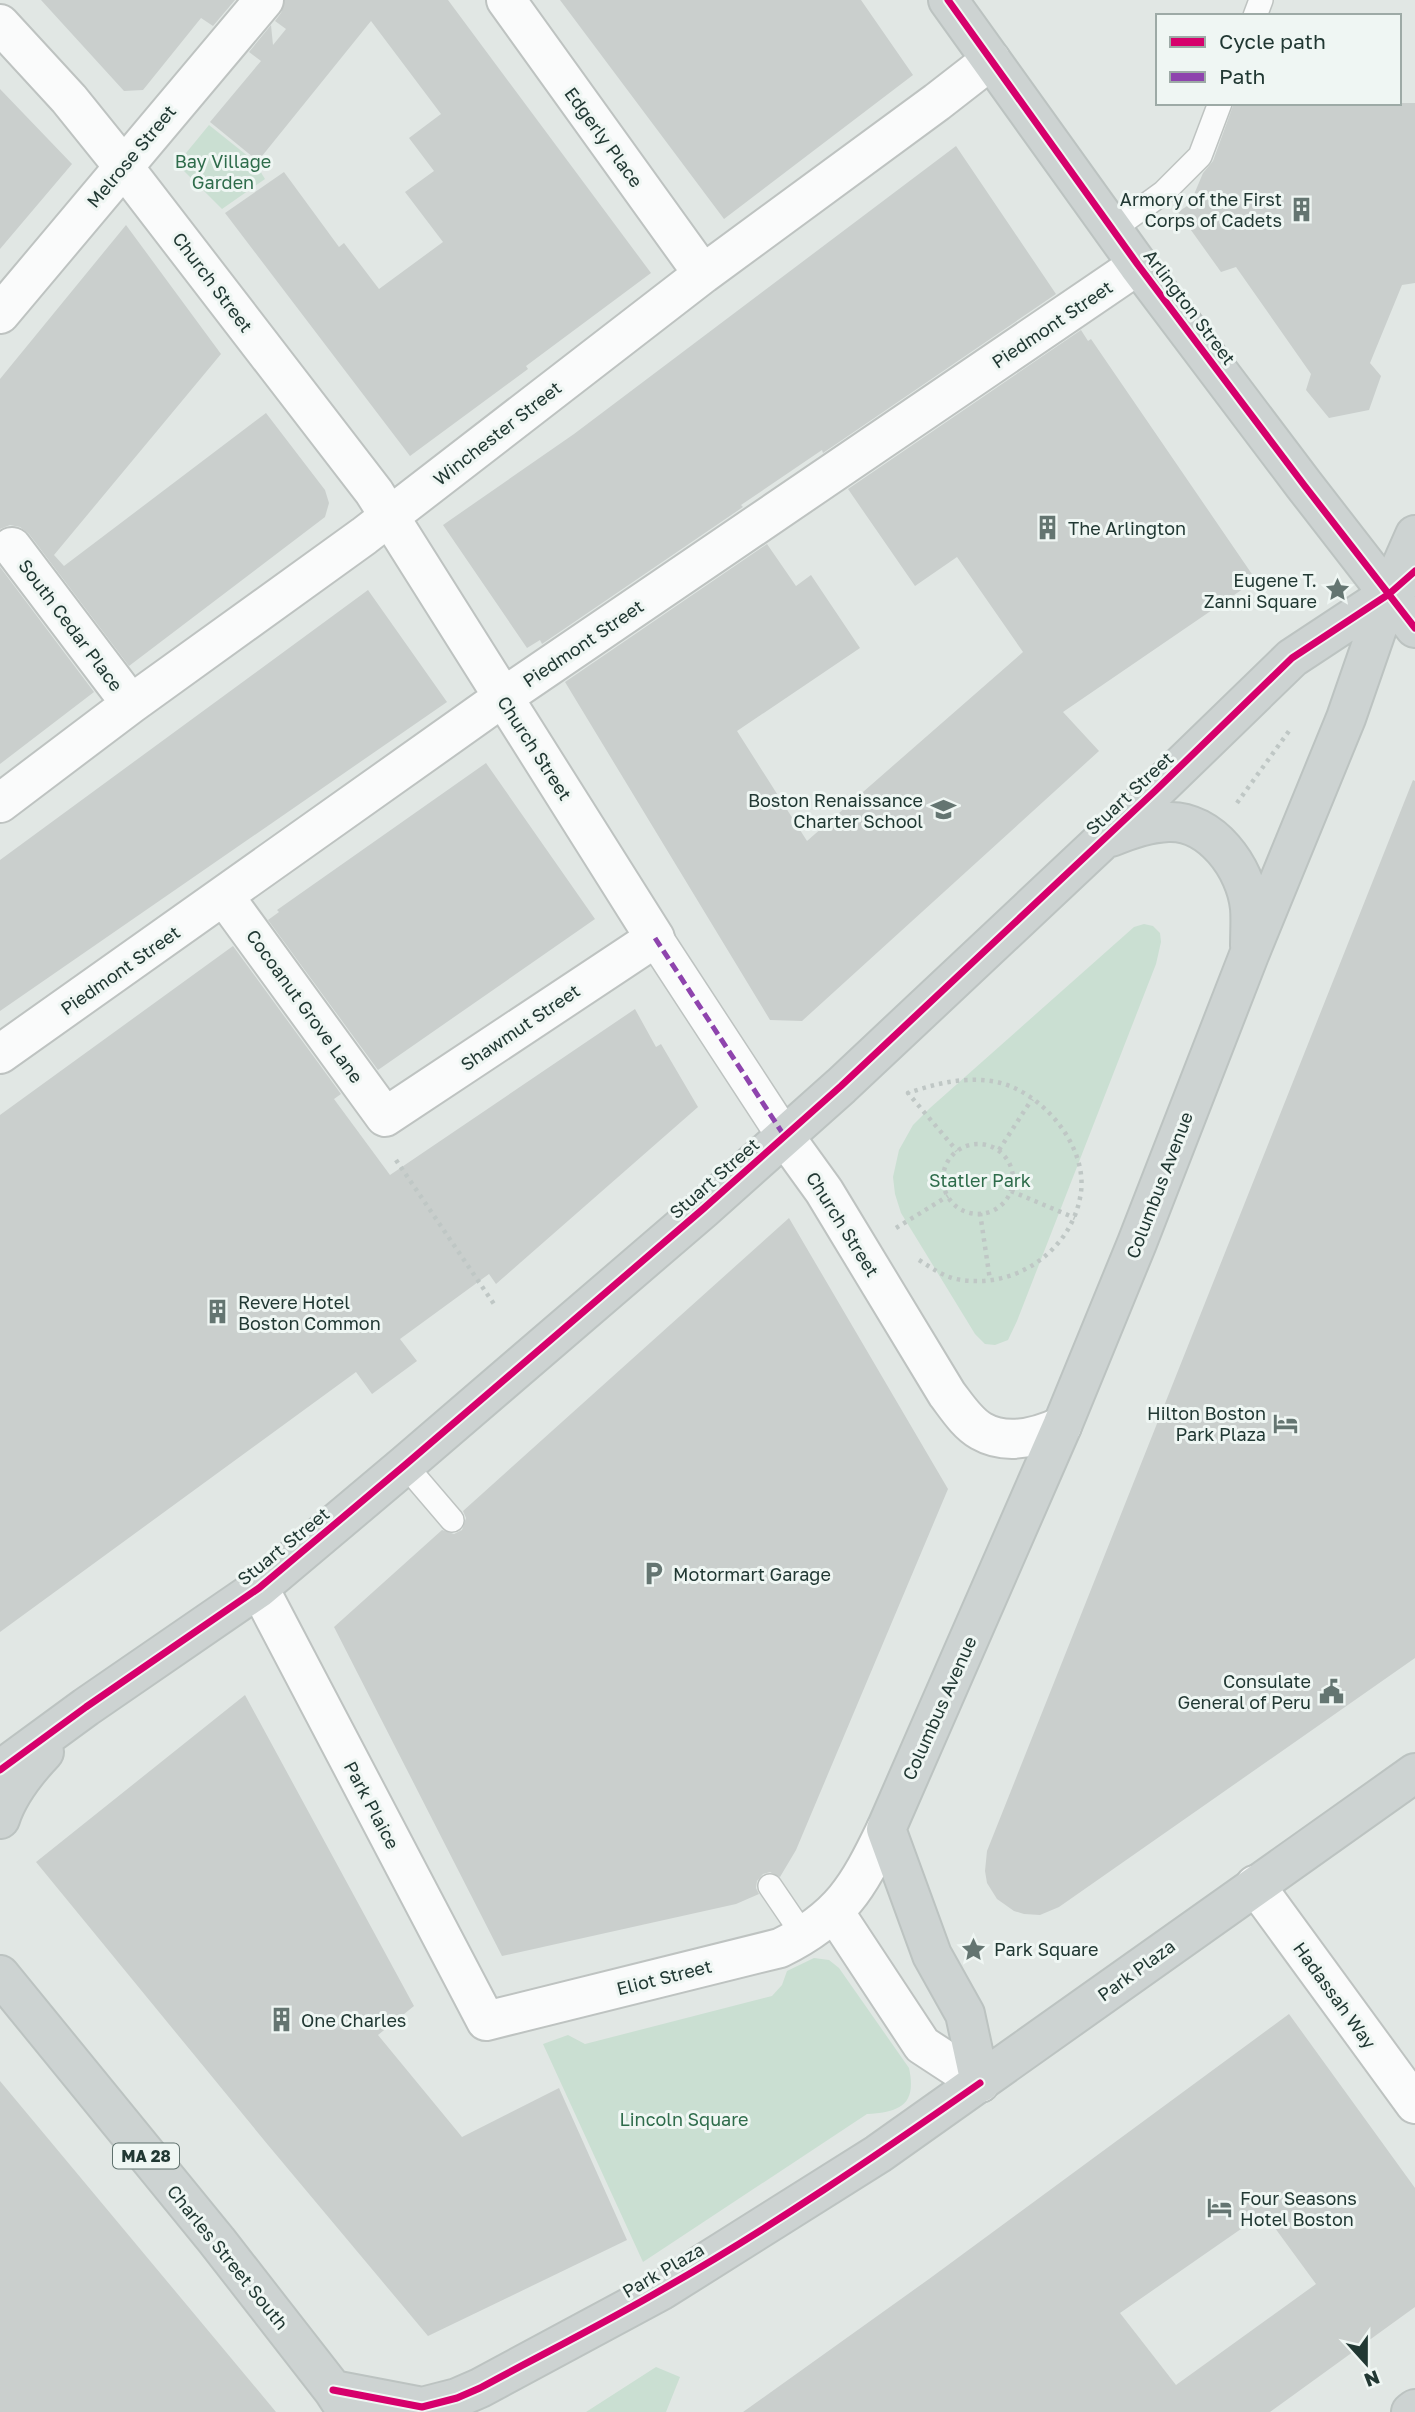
<svg xmlns="http://www.w3.org/2000/svg" width="1415" height="2412" viewBox="0 0 1415 2412" font-family="'Golos Text',sans-serif">
  <style>
    .green { fill: #cadfd2 }
    .building { fill: #cacfcd; fill-rule: evenodd }
    .lines { fill: none; stroke-linecap: round; stroke-linejoin: round }
    .service-casing { stroke: #bec3c1; stroke-width: 26 }
    .pedestrian-casing { stroke: #bec3c1; stroke-width: 38 }
    .minor-casing { stroke: #bec3c1; stroke-width: 42 }
    .primary-casing { stroke: #bcc3c1; stroke-width: 42 }
    .path { stroke: #bfc7c5; stroke-width: 4.5; stroke-dasharray: 3.5 5; stroke-linecap: butt }
    .service { stroke: #fafbfb; stroke-width: 23 }
    .pedestrian { stroke: #fafbfb; stroke-width: 35 }
    .minor { stroke: #fafbfb; stroke-width: 38 }
    .primary { stroke: #cdd3d2; stroke-width: 38 }
    .quiet { stroke: #8e44ad; stroke-width: 5; stroke-dasharray: 10 5; stroke-linecap: butt }
    .cycleway-casing { stroke: #eff6f3; stroke-width: 11 }
    .cycleway { stroke: #d6006c; stroke-width: 7 }
    .labels { text-anchor: middle; dominant-baseline: central; stroke-width: 6; stroke-linejoin: round; paint-order: stroke }
    .shield { fill: #eff6f3; stroke: #5f716d; stroke-width: 2 }
    .shield-label { font-size: 16px; font-weight: bold; fill: #213833 }
    .street-label { font-size: 18px; fill: #213833; stroke: #eff6f3 }
    .park-label { font-size: 18px; fill: #2e6c4b; stroke: #eff6f3 }
    .poi-label { font-size: 18px; fill: #213833; stroke: #eff6f3; text-anchor: start }
  </style>
  <rect width="100%" height="100%" fill="#e1e7e4"/>
  <path class="green" d="M209,125L254,161L265,179L222,209L177,164Z
    M1144,924L1153,926L1160,933L1161,942L1156,964L1017,1321L1008,1340L995,1345L985,1344L975,1334L901,1213L895,1194L893,1177L899,1150L913,1125L930,1108L1134,927Z
    M814,1958L829,1960L839,1968L909,2068C917,2105 900,2112 867,2114L643,2262L543,2044L568,2035L585,2044L772,1996L782,1985L787,1971Z
    M656,2367L680,2377L666,2412H586Z"/>
  <path class="building" d="M41,0H235L213,26L201,18L143,90L124,91Z
    M285,0H448L651,273L526,366L528,369L410,456L225,213L284,172L339,247L344,243L379,289L443,242L405,192L434,171L409,138L441,114L371,21L258,161L210,122L261,61L249,52L271,25L273,45L286,29L275,21L281,13Z
    M560,0H861L913,75L724,219Z
    M0,89L72,164L0,249Z
    M1234,103H1415V283L1402,285L1370,363L1381,376L1369,410L1329,418L1306,390L1311,374L1236,267L1221,272L1178,212L1190,204L1203,173L1213,161Z
    M956,146L1056,294L823,453L822,450L741,505L743,507L542,644L540,640L527,648L443,525L574,434Z
    M126,225L221,354L54,555L64,566L266,413L325,490L329,503L325,517L129,666L29,534L20,527L10,525L0,529V379Z
    M1081,330L1088,341L1091,339L1256,580L1063,712L1099,751L802,1021L770,1020L565,682L767,544L796,586L811,575L860,648L737,731L807,841L1023,652L957,557L915,586L848,489Z
    M0,567L94,692L0,764Z
    M368,590L447,702L0,1011V860Z
    M486,763L595,919L378,1070L268,920L279,912L277,910Z
    M1413,780L1415,781V1658L1059,1907L1040,1915L1024,1914L1014,1911L997,1899L987,1883L985,1871L987,1851Z
    M233,946L341,1094L334,1099L390,1175L635,1009L656,1047L661,1044L698,1107L496,1284L489,1274L400,1339L417,1361L372,1394L356,1372L0,1632V1115Z
    M789,1218L948,1489L796,1850L780,1877L770,1872L763,1874L757,1881L756,1888L759,1894L736,1904L502,1956L334,1627L442,1530L454,1534L462,1530L466,1518L463,1511Z
    M245,1695L414,2006L378,2035L462,2137L559,2088L627,2240L428,2336L268,2145L36,1862Z
    M1289,2014L1415,2188V2307L1270,2412H743L929,2279ZM1264,2213L1316,2284L1176,2385L1120,2313Z
    M0,2081L221,2346L276,2412H0Z"/>
  <g class="lines">
    <defs>
      <path id="service" d="M1255,16L1261,0
        M1112,230L1164,192L1200,156L1220,103
        M405,1465L452,1520
        M770,1886L804,1936"/>
      <path id="pedestrian" d="M655,938L785,1137"/>
      <path id="minor" d="M506,0L703,274
        M0,24L69,99L123,166L374,492L655,938L385,1117L224,896
        M0,314L264,0
        M12,547L131,704
        M0,803L131,704L364,536L703,274L937,102L991,60
        M0,1054L502,698L1138,265
        M785,1137L824,1191L947,1394C957,1407 967,1423 981,1431C1007,1446 1038,1437 1062,1426
        M259,1588L486,2021L780,1948C841,1918 858,1887 886,1829
        M1255,1885L1415,2104
        M835,1913L922,2045L980,2083"/>
      <path id="primary" d="M948,0L1138,265L1304,485L1415,628
        M1111,837C1130,829 1147,823 1168,822C1211,820 1246,868 1250,908C1251,920 1250,933 1250,946
        M0,1770L86,1707L259,1588L405,1465L703,1209L841,1086L1155,791L1292,658L1389,594L1415,571
        M0,1819C8,1794 27,1770 44,1752
        M0,1975L217,2241L333,2390L346,2410
        M980,2083L965,2014L932,1955L886,1829L1062,1426L1137,1243L1249,955L1346,718L1389,594L1415,535
        M333,2390L422,2407L457,2398L480,2388L662,2290L878,2154L1415,1773
        M1411,2412L1415,2409"/>
    </defs>
    <use href="#service" class="service-casing"/>
    <use href="#pedestrian" class="pedestrian-casing"/>
    <use href="#minor" class="minor-casing"/>
    <use href="#primary" class="primary-casing"/>
    <path class="path" d="M1237,803L1289,731
      M943 1179a35 35 0 1 1 70 0a35 35 0 1 1-70 0Z
      M999,1150L1032,1099
      M396,1160L496,1307
      M1011,1191L1075,1218
      M980,1213L990,1280
      M896,1228L948,1196
      M919,1260C930,1267 940,1274 952,1278C1011,1293 1073,1252 1081,1192C1087,1145 1042,1092 997,1082C967,1076 937,1083 908,1093L957,1151"/>
    <use href="#service" class="service"/>
    <use href="#pedestrian" class="pedestrian"/>
    <use href="#minor" class="minor"/>
    <use href="#primary" class="primary"/>
    <path class="quiet" d="M655,938L785,1137"/>
    <defs>
      <path id="cycleway" d="M948,0L1138,265L1304,485L1415,628
        M0,1770L86,1707L259,1588L405,1465L703,1209L841,1086L1155,791L1292,658L1389,594L1415,571
        M333,2390L422,2407L457,2398L480,2388C541,2355 603,2324 663,2289C772,2227 877,2155 980,2083"/>
    </defs>
    <use href="#cycleway" class="cycleway-casing"/>
    <use href="#cycleway" class="cycleway"/>
  </g>
  <defs>
    <symbol id="building-bare" viewBox="-9 -9 18 18"><path d="M-4-6H4V6H1V3H-1V6H-4ZM-2.5-4.3h1.7v1.8h-1.7ZM.8-4.3h1.7v1.8H.8ZM-2.5-1h1.7V.8h-1.7ZM.8-1h1.7V.8H.8Z" fill="#647571" stroke="#eff6f3" stroke-width="2.5" paint-order="stroke"/></symbol>
    <symbol id="sight-bare" viewBox="-9 -9 18 18"><path d="M0-6L1.8-2.2L6-1.7L2.9 1.2L3.7 5.4L0 3.3L-3.7 5.4L-2.9 1.2L-6-1.7L-1.8-2.2Z" fill="#647571" stroke="#eff6f3" stroke-width="2.5" paint-order="stroke"/></symbol>
    <symbol id="school-bare" viewBox="-9 -9 18 18"><path d="M0-5L7-2L0 1L-7-2ZM-4 1L0 2.5L4 1V4Q0 6-4 4Z" fill="#647571" stroke="#eff6f3" stroke-width="2.5" paint-order="stroke"/></symbol>
    <symbol id="hotel-bare" viewBox="-9 -9 18 18"><path d="M-6-4.5h1.5V1H6V5H4.5V3h-9V5H-6ZM-4 0a1.8 1.8 0 1 1 3.6 0ZM.5 0V-2.5h3Q6-2.5 6 0Z" fill="#647571" stroke="#eff6f3" stroke-width="2.5" paint-order="stroke"/></symbol>
    <symbol id="parking-bare" viewBox="-9 -9 18 18"><path d="M-3.5-5.5H1a3.5 3.5 0 0 1 0 7H-1V5.5H-3.5ZM-1-3.4V-.6H.8a1.4 1.4 0 0 0 0-2.8Z" fill="#647571" stroke="#eff6f3" stroke-width="2.5" paint-order="stroke"/></symbol>
    <symbol id="civic-bare" viewBox="-9 -9 18 18"><path d="M-.6-6.5H3V-4.5H.6V-3L4-1V1h2V6H-6V1h2V-1L-.6-3ZM-1.2 2.5V6h2.4V2.5Z" fill="#647571" stroke="#eff6f3" stroke-width="2.5" paint-order="stroke"/></symbol>
  </defs>
  <g fill-rule="evenodd">
    <use href="#building-bare" x="1284" y="192" width="35" height="35"/>
    <use href="#building-bare" x="1030" y="510" width="35" height="35"/>
    <use href="#sight-bare" x="1320" y="572" width="35" height="35"/>
    <use href="#school-bare" x="926" y="792" width="35" height="35"/>
    <use href="#building-bare" x="200" y="1294" width="35" height="35"/>
    <use href="#hotel-bare" x="1268" y="1406" width="35" height="35"/>
    <use href="#parking-bare" x="636" y="1556" width="35" height="35"/>
    <use href="#civic-bare" x="1314" y="1674" width="35" height="35"/>
    <use href="#sight-bare" x="956" y="1932" width="35" height="35"/>
    <use href="#building-bare" x="264" y="2002" width="35" height="35"/>
    <use href="#hotel-bare" x="1202" y="2190" width="35" height="35"/>
  </g>
  <g class="labels">
    <rect class="shield" x="113" y="2143.5" width="66" height="25" rx="5"/>
    <g class="shield-label">
      <text x="146" y="2156">MA 28</text>
    </g>
    <g class="street-label">
      <text transform="translate(604 137) rotate(54)">Edgerly Place</text>
      <text transform="translate(131 156) rotate(-50)">Melrose Street</text>
      <text transform="translate(213 282) rotate(53)">Church Street</text>
      <text transform="translate(1190 307) rotate(53)">Arlington Street</text>
      <text transform="translate(1052 324) rotate(-34)">Piedmont Street</text>
      <text transform="translate(497 433) rotate(-38)">Winchester Street</text>
      <text transform="translate(71 625) rotate(53)">South Cedar Place</text>
      <text transform="translate(583 643) rotate(-34)">Piedmont Street</text>
      <text transform="translate(535 748) rotate(57)">Church Street</text>
      <text transform="translate(1129 793) rotate(-43)">Stuart Street</text>
      <text transform="translate(120 970) rotate(-35)">Piedmont Street</text>
      <text transform="translate(305 1006) rotate(54)">Cocoanut Grove Lane</text>
      <text transform="translate(520 1027) rotate(-34)">Shawmut Street</text>
      <text transform="translate(714 1178) rotate(-41)">Stuart Street</text>
      <text transform="translate(1159 1185) rotate(-69)">Columbus Avenue</text>
      <text transform="translate(843 1224) rotate(58)">Church Street</text>
      <text transform="translate(283 1546) rotate(-39)">Stuart Street</text>
      <text transform="translate(939 1708) rotate(-66)">Columbus Avenue</text>
      <text transform="translate(372 1805) rotate(62)">Park Plaice</text>
      <text transform="translate(1136 1970) rotate(-36)">Park Plaza</text>
      <text transform="translate(664 1977) rotate(-14)">Eliot Street</text>
      <text transform="translate(1335 1995) rotate(54)">Hadassah Way</text>
      <text transform="translate(228 2257) rotate(51)">Charles Street South</text>
      <text transform="translate(663 2270) rotate(-30)">Park Plaza</text>
    </g>
    <g class="park-label">
      <text x="223" y="161">Bay Village<tspan x="223" dy="21">Garden</tspan></text>
      <text x="980" y="1180">Statler Park</text>
      <text x="684" y="2119">Lincoln Square</text>
    </g>
    <g class="poi-label">
      <text x="1282" y="199" text-anchor="end">Armory of the First<tspan x="1282" dy="21">Corps of Cadets</tspan></text>
      <text x="1068" y="528">The Arlington</text>
      <text x="1317" y="580" text-anchor="end">Eugene T.<tspan x="1317" dy="21">Zanni Square</tspan></text>
      <text x="923" y="800" text-anchor="end">Boston Renaissance<tspan x="923" dy="21">Charter School</tspan></text>
      <text x="238" y="1302">Revere Hotel<tspan x="238" dy="21">Boston Common</tspan></text>
      <text x="1266" y="1413" text-anchor="end">Hilton Boston<tspan x="1266" dy="21">Park Plaza</tspan></text>
      <text x="673" y="1574">Motormart Garage</text>
      <text x="1311" y="1681" text-anchor="end">Consulate<tspan x="1311" dy="21">General of Peru</tspan></text>
      <text x="994" y="1949">Park Square</text>
      <text x="301" y="2020">One Charles</text>
      <text x="1240" y="2198">Four Seasons<tspan x="1240" dy="21">Hotel Boston</tspan></text>
    </g>
  </g>
  <rect x="1156" y="14" width="245" height="91" fill="#eff6f3" stroke="#9daaa6" stroke-width="2"/>
  <rect x="1170" y="37" width="35" height="10" fill="#d6006c" stroke="#9daaa6" stroke-width="2"/>
  <text x="1219" y="49" font-size="21" fill="#213833">Cycle path</text>
  <rect x="1170" y="72" width="35" height="10" fill="#8e44ad" stroke="#9daaa6" stroke-width="2"/>
  <text x="1219" y="84" font-size="21" fill="#213833">Path</text>
  <g transform="translate(1366 2363) rotate(159)" stroke="#eff6f3" stroke-width="5" paint-order="stroke">
  <path d="M0-5L12 26L0 18L-12 26Z" fill="#213833"/>
  <text y="-10" font-size="19" font-weight="bold" text-anchor="middle" fill="#213833">N</text>
  </g>
</svg>
